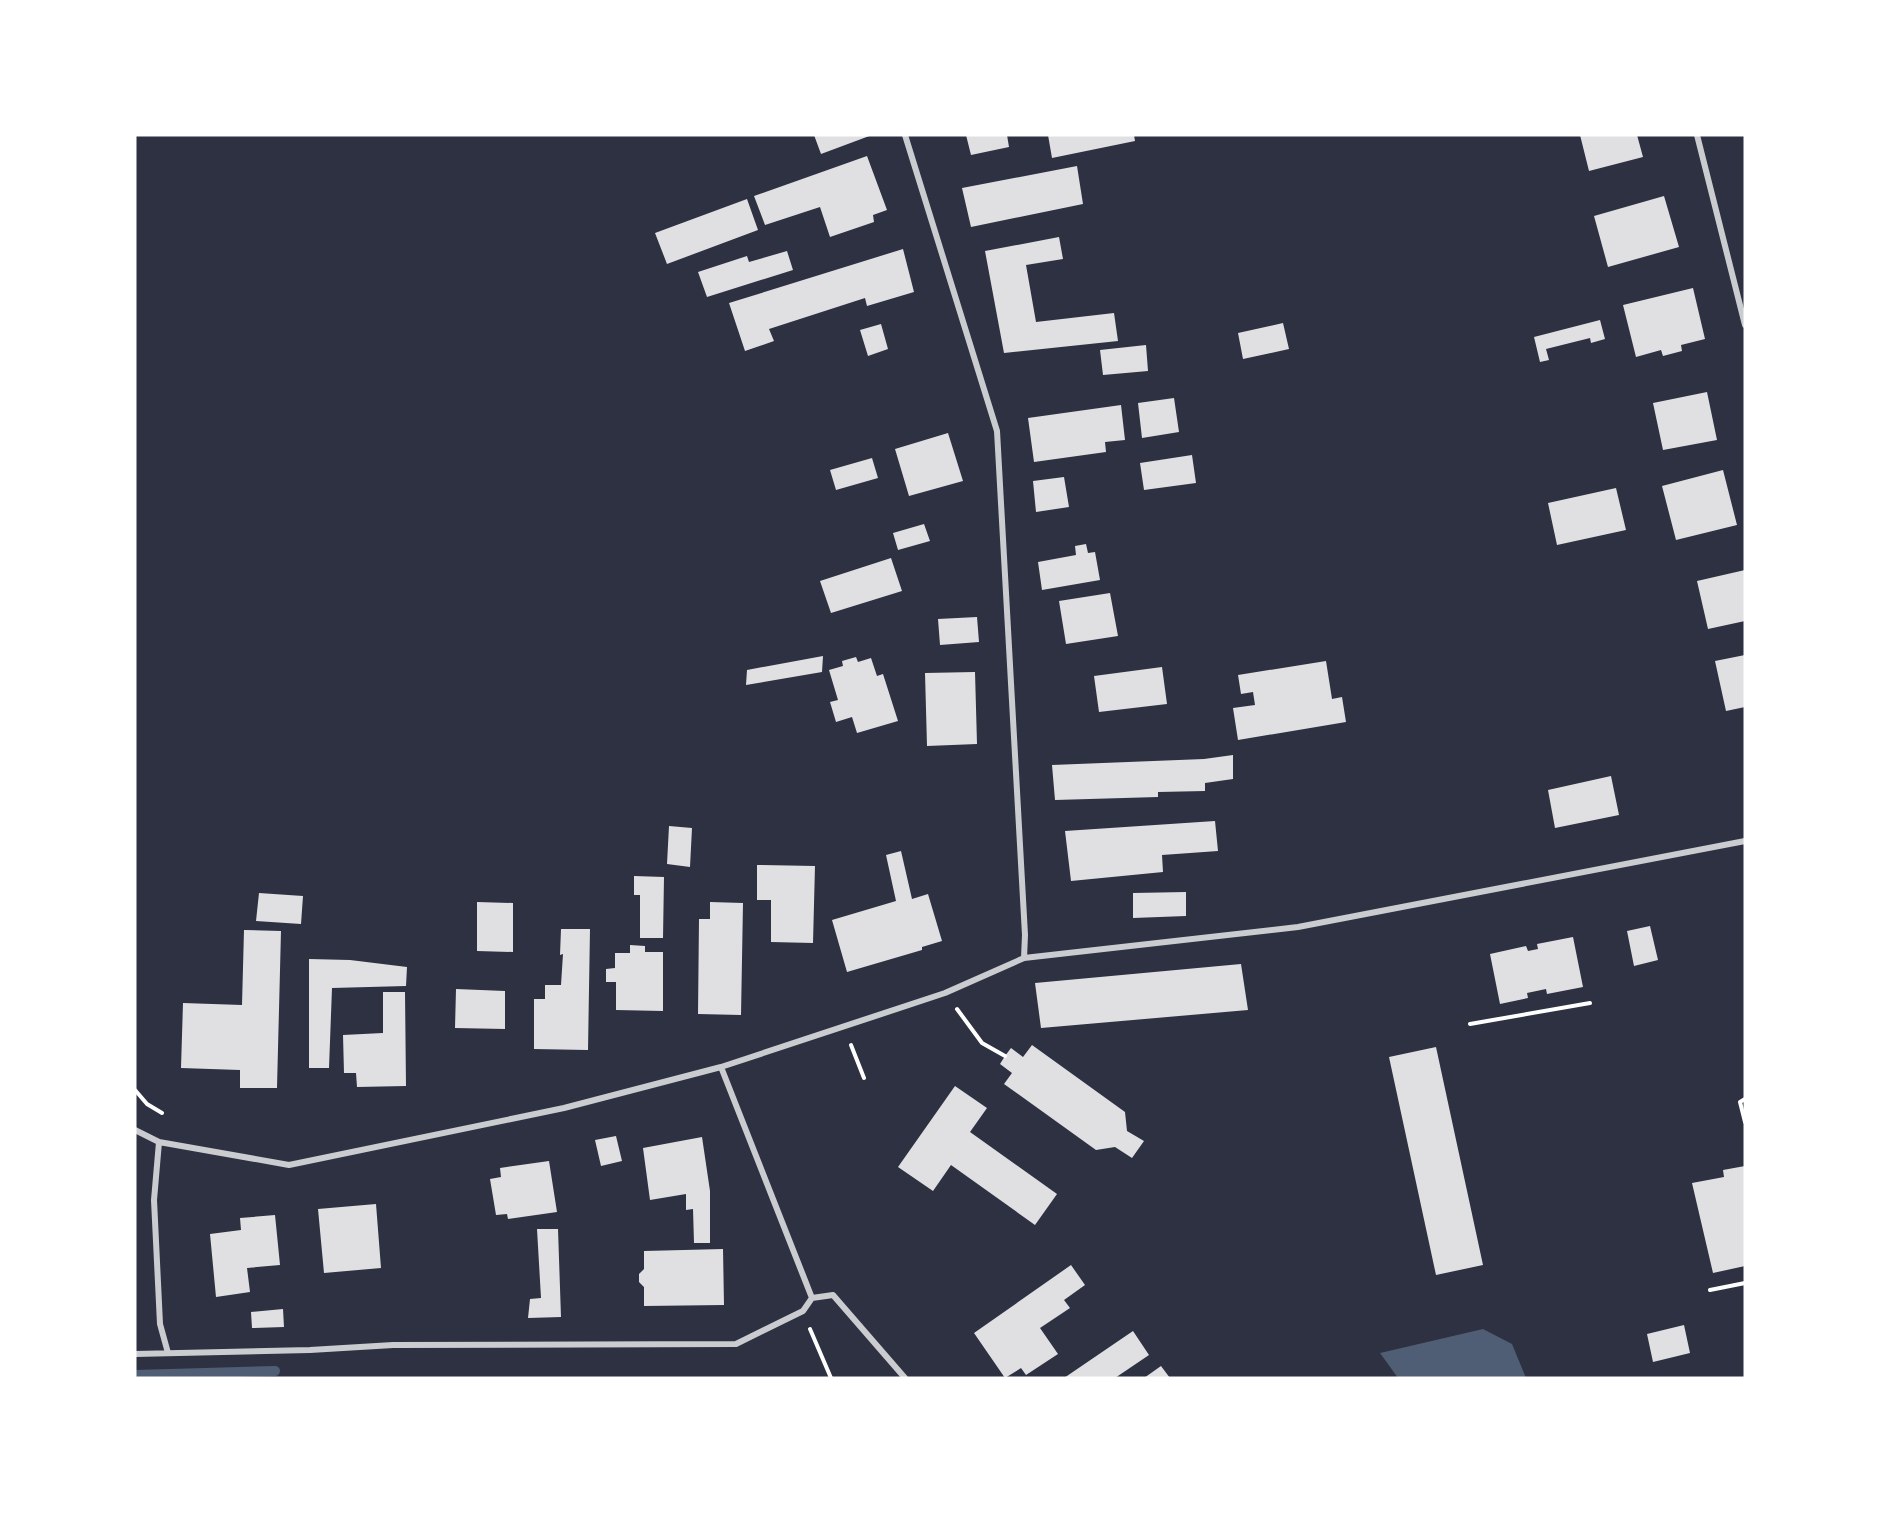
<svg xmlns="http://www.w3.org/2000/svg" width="1880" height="1513" viewBox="0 0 1880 1513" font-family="'Source Sans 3',sans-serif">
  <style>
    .water { fill: #4f5d75 }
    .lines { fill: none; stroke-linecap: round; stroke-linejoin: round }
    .stream { stroke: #4f5d75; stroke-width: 10 }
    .building { fill: #e0e0e3 }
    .path { stroke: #fff; stroke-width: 4 }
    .minor { stroke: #caccd0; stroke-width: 6 }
  </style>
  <rect width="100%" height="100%" fill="#2d3142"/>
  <path class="water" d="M1483,1329L1512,1344L1526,1378H1398L1380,1353Z"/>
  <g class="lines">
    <path class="stream" d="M135,1375L275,1371"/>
  </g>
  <path class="building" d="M814,135H872L821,154Z
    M966,135H1007L1009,147L971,155Z
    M1048,135H1134L1135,141L1052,158Z
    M1580,135H1637L1643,157L1589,171Z
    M867,156L887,210L873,215L874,222L830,237L820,207L765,225L754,196Z
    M1077,166L1083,204L971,227L962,188Z
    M1664,196L1679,247L1608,267L1594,216Z
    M747,199L758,230L667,264L655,233Z
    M1059,237L1063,259L1026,265L1036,322L1114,313L1118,341L1004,353L985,251Z
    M903,249L914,292L867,306L865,298L769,329L774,341L745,351L729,303Z
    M787,251L793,270L707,297L698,272L747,256L749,262Z
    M1693,288L1705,339L1681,345L1682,351L1663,356L1661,350L1636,357L1623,305Z
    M1600,320L1605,339L1591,343L1590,338L1546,349L1549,360L1540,362L1534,337Z
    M1283,323L1289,349L1243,359L1238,333Z
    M881,324L888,349L868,356L860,330Z
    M1146,345L1148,371L1103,375L1100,350Z
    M1707,392L1717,440L1663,450L1653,403Z
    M1174,398L1179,432L1142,438L1138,403Z
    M1121,405L1125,440L1105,442L1106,452L1034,462L1028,418Z
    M948,433L963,481L909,496L895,449Z
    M1192,455L1196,483L1144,490L1140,463Z
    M872,458L878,478L836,490L830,470Z
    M1723,470L1737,525L1676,540L1662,486Z
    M1064,477L1069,507L1036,512L1033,481Z
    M1616,488L1626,530L1557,545L1548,503Z
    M924,524L930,541L898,550L893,533Z
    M1086,544L1088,553L1095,552L1100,580L1042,590L1038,562L1076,555L1075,546Z
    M891,558L902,591L831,613L820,581Z
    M1745,570V621L1708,629L1697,581Z
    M1110,593L1118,636L1066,644L1059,601Z
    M977,617L979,642L940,645L938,619Z
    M1745,655V707L1726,711L1715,661Z
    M823,656L822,672L746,685L747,670Z
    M856,657L858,662L871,658L877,676L883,674L898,721L857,733L852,717L836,722L830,702L838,700L829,670L843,666L842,661Z
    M1326,661L1332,699L1342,697L1346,722L1238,740L1233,708L1255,705L1253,692L1241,694L1238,675Z
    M1162,667L1167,704L1099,712L1094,676Z
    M975,672L977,744L927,746L925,673Z
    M1233,755V779L1205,783V791L1158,792V797L1055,800L1052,765L1204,759Z
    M1611,776L1619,815L1555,828L1548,790Z
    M1215,821L1218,851L1162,855L1163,872L1071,881L1065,831Z
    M669,826L692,828L690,867L667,864Z
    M901,851L912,899L928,894L942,941L922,947V950L847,972L832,920L896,901L886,855Z
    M757,865L815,866L813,943L771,942V900H757Z
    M634,876L664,877L663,938H640V895H634Z
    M1186,892V916L1133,918V893Z
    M259,893L303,896L301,924L256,921Z
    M477,902L513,903V952L477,951Z
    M710,902L743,903L741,1015L698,1014L699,919H710Z
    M1650,926L1658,960L1634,966L1627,931Z
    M561,929H590L588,1050L534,1049V999H545V985H561L563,954L560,955Z
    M244,930L281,931L277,1088H240V1070L181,1068L183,1003L242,1005Z
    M1573,937L1583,987L1547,994L1546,989L1527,993L1528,998L1500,1004L1490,954L1526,946L1528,951L1538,949L1537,944Z
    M630,945L645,946V952H663V1011L616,1010V982H606V969L615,968V953H630Z
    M309,959L350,960L407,967L406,986L332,988L329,1068H309Z
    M1241,964L1248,1010L1041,1028L1035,983Z
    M456,989L505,991V1029L455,1028Z
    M383,992H405L406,1086L357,1087L356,1073H344L343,1035L383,1033Z
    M1032,1045L1125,1112L1127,1131L1144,1141L1132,1158L1115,1147L1096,1150L1004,1084L1012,1073L1000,1064L1005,1056L1011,1048L1023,1057Z
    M1436,1047L1483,1265L1436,1275L1389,1057Z
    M955,1086L987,1108L970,1132L1057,1194L1035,1225L951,1165L933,1191L898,1167Z
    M616,1136L622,1161L601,1166L595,1140Z
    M702,1137L710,1191V1243H694L693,1209L686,1210V1194L650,1200L643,1148Z
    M549,1161L557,1212L508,1219L507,1214L496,1215L490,1179L501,1177L500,1168Z
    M1745,1166V1266L1713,1273L1692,1183L1724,1177L1723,1170Z
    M376,1204L381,1268L324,1273L318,1209Z
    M275,1215L280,1265L247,1268L250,1292L216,1297L210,1234L241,1230L240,1218Z
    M537,1229H558L561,1317L528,1318L530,1299L541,1298Z
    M723,1249L724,1305L644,1306V1287L639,1282V1274L644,1269V1251Z
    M1071,1265L1085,1285L1064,1300L1070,1308L1040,1328L1058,1354L1026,1375L1021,1368L1005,1378L974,1333Z
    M283,1309L284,1327L252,1328L251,1312Z
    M1684,1325L1690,1353L1653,1362L1647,1334Z
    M1133,1331L1149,1355L1115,1378H1064Z
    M1161,1366L1170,1378H1144Z"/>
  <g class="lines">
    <path class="path" d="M957,1009L982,1043L1005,1056
      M1470,1024L1590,1003
      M851,1045L864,1078
      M135,1090L147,1104L162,1113
      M1745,1099L1740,1102L1745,1122
      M1710,1290L1745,1283
      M810,1329L831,1378"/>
    <path class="minor" d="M905,135L997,431L1025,935L1024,958
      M1697,135L1745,325
      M721,1067L812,1298L833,1295L905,1378
      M135,1130L159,1142L289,1165L564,1108L721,1067L945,993L1024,958L1298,927L1745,841
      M159,1142L154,1200L160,1324L168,1353
      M135,1354L310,1350L393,1345L736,1344L803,1311L812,1298"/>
  </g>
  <rect width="1880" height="1513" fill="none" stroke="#ffffff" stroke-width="273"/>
</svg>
